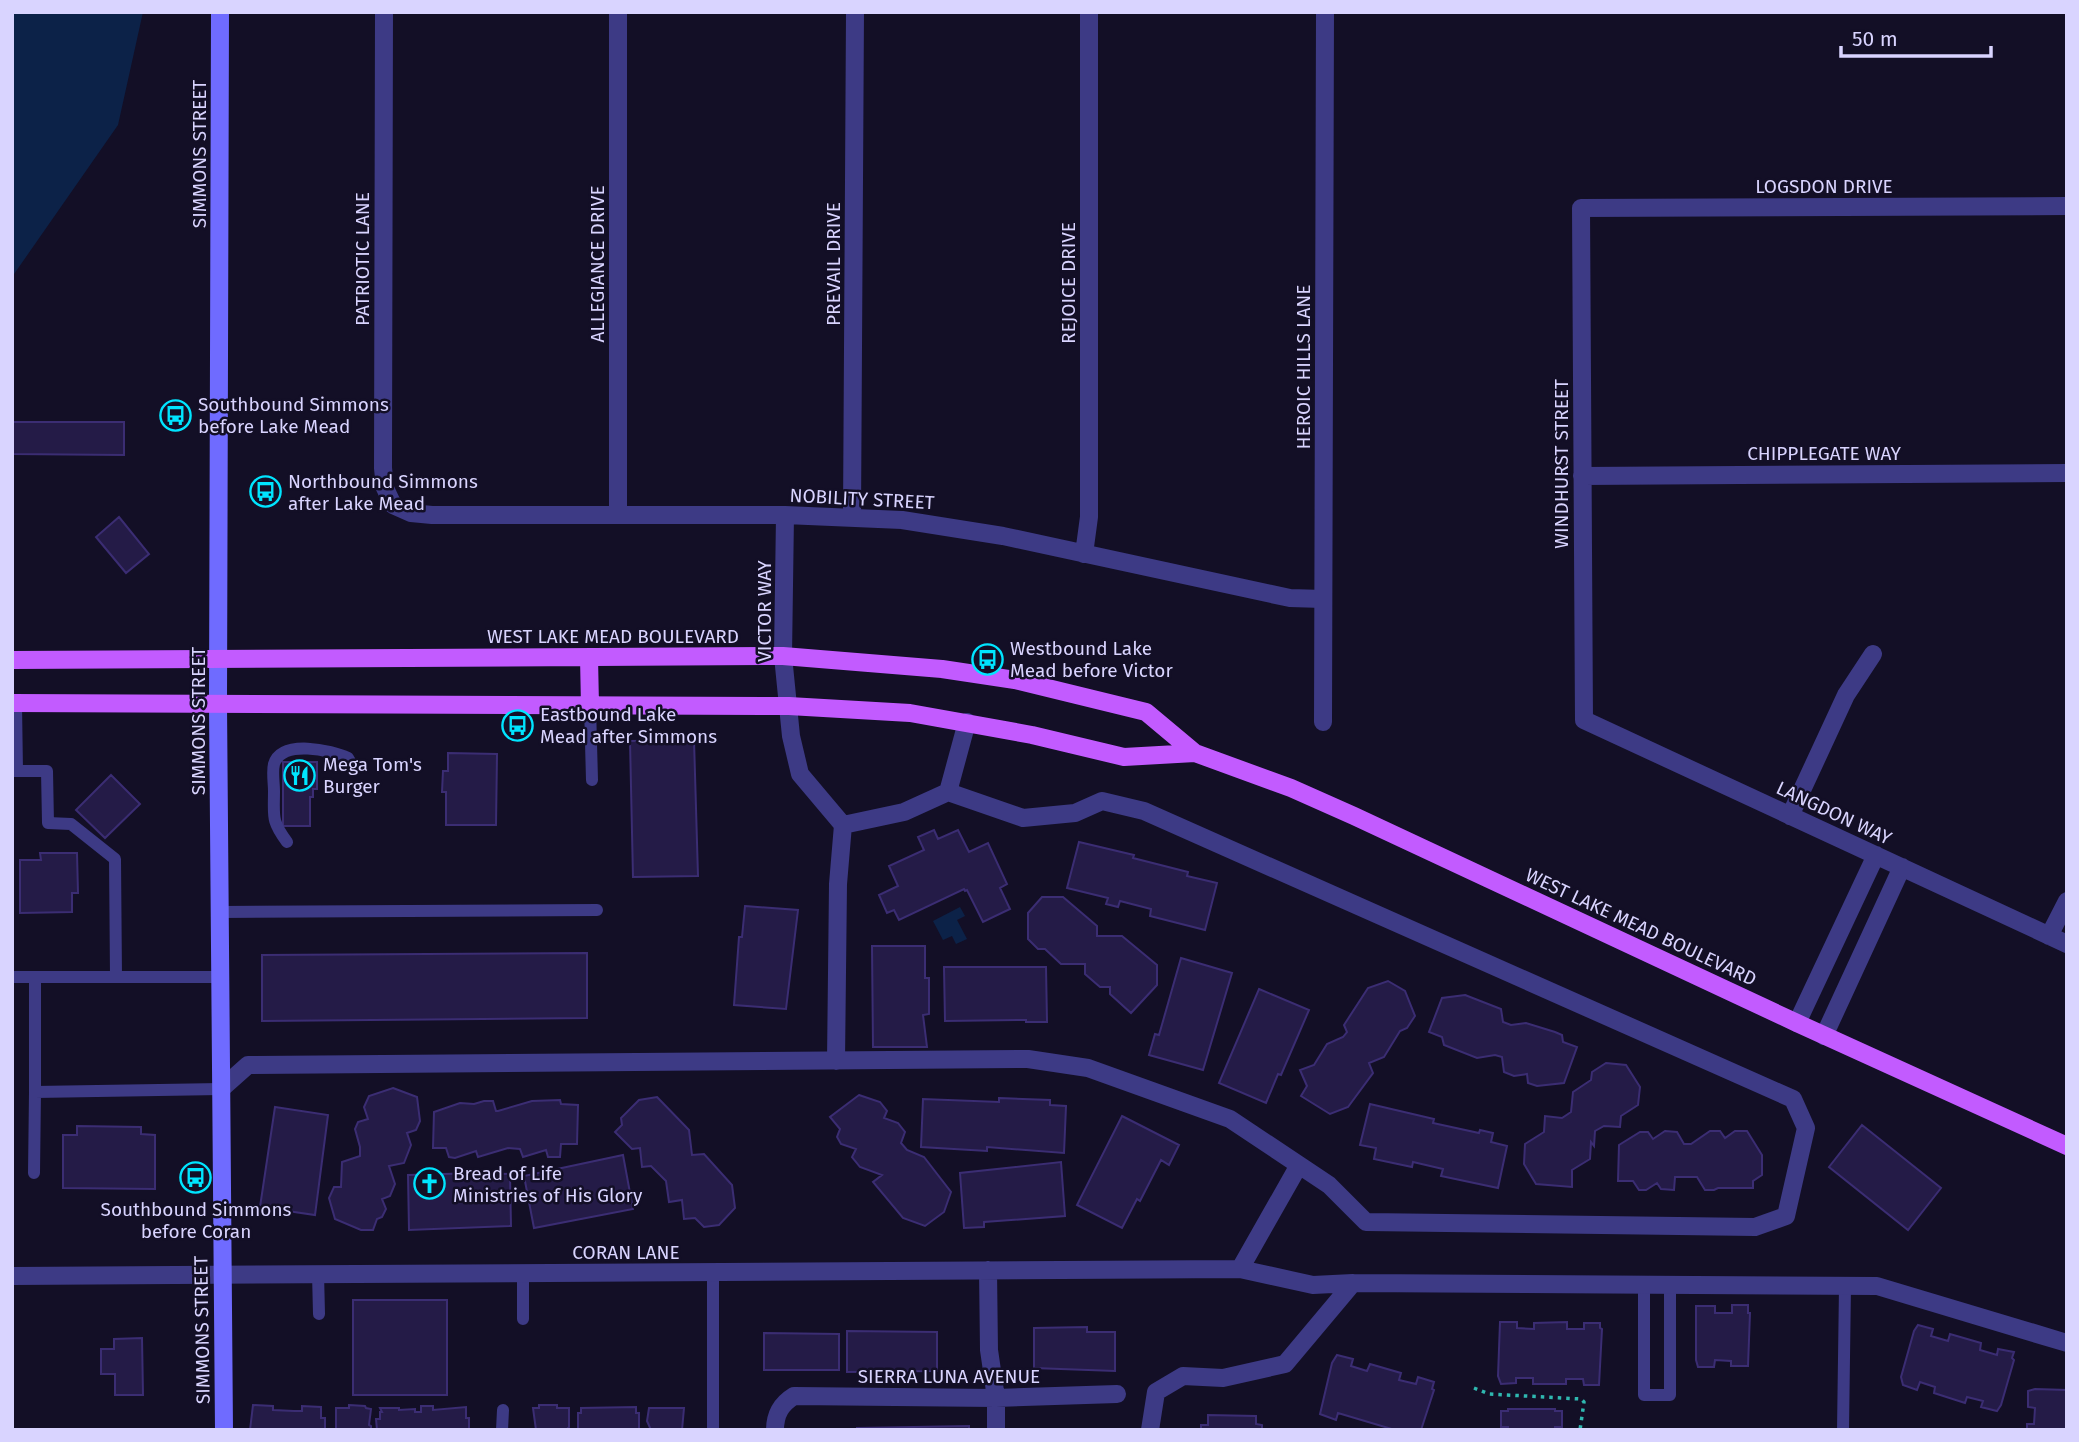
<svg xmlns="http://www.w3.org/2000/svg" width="2079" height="1442" viewBox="0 0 2079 1442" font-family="'Fira Sans',sans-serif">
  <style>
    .water { fill: #0c2248 }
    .building { fill: #241b47; stroke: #3b2d73; stroke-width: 2 }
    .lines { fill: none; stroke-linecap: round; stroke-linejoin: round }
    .path { stroke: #2fb8b0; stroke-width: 3.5; stroke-dasharray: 3.5 5; stroke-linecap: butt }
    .service { stroke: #3d3a85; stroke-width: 12 }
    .minor { stroke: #3d3a85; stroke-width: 18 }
    .secondary { stroke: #6f6bff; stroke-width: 18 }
    .primary { stroke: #c25bff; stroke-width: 18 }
    .labels { text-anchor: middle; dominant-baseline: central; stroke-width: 5; stroke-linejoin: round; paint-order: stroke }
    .street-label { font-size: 19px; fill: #d9d4ff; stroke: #130f26 }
    .poi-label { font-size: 19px; fill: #d9d4ff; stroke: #130f26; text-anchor: start }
  </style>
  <rect width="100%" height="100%" fill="#130f26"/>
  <path class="water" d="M12,12H143L118,125L12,277Z
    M960,907L965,916L957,920L967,939L956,944L952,936L943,940L933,921Z"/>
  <path class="building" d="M12,422H124V455L12,454Z
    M119,517L149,554L126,573L96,537Z
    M694,740L698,876L633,877L630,741Z
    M448,753L497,754L496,825H446V792H442L443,771H448Z
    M283,762H317V789H313V797H310V826H283Z
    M111,775L140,804L105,838L76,810Z
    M934,830L938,839L958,830L969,852L988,843L1007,884L1000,888L1010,909L983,922L967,890L965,891L964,889L899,920L894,910L887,913L879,895L898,886L889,866L924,850L918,837Z
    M1079,842L1134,855L1133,858L1188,872L1187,876L1217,883L1205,930L1150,916L1151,909L1120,901L1118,907L1106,904L1108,898L1067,888Z
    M40,853H77L78,893H72V912L20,913V860H41Z
    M1042,897H1063L1097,926V936H1122L1157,965V985L1131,1013L1110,994V987H1100L1085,974V964H1061L1045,949H1038L1028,939V913Z
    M745,906L798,910L786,1009L734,1005L739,937H742Z
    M872,946H925V978H929V1014L923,1015L927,1047H873Z
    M587,953V1018L262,1021V955Z
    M1181,958L1232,973L1203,1070L1149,1055L1155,1034L1159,1035Z
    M944,967H1046L1047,1022H1026V1020L945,1021Z
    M1388,981L1405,991L1415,1016L1407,1028L1400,1031L1384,1057L1369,1063L1373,1073L1348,1107L1330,1114L1301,1096L1307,1086L1300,1070L1314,1065L1327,1044L1343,1037L1347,1032L1344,1025L1368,988Z
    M1259,989L1309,1010L1281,1075L1278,1074L1266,1103L1219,1083Z
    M1465,995L1501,1009L1503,1022L1511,1025L1526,1023L1555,1032L1562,1035L1563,1042L1577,1047L1564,1083L1537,1086L1528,1083L1527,1074L1514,1076L1504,1072L1502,1057L1495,1055L1477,1058L1444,1045L1442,1037L1429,1032L1442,998Z
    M1606,1063L1626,1065L1640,1087L1638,1105L1621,1116L1620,1127L1604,1126L1595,1131L1594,1146L1591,1142L1590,1159L1572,1170V1187L1536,1184L1524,1164L1525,1144L1544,1132L1545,1116L1562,1118L1571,1112L1573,1092L1591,1080L1592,1072Z
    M393,1088L417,1097L420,1121L416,1130L407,1133L411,1145L404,1163L389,1166L395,1184L390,1196L382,1199L386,1209L382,1217L377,1219L373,1230H361L335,1219L329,1198L334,1187H341L342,1162L360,1156V1147L355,1129L358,1122L368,1119L364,1107L369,1096Z
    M859,1095L880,1102L887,1111L884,1118L898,1123L905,1132L901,1143L907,1150L924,1157L951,1192L944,1212L925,1226L903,1218L873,1182L882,1175L860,1167L852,1157L856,1149L841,1144L837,1137L840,1129L830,1117Z
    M657,1097L689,1130L692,1155L704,1154L732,1185L735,1208L719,1225L704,1227L695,1218L684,1219L682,1200L669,1202L666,1181L651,1166L642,1167L640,1148L632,1149L615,1132L622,1125L621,1118L639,1100Z
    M999,1098L1050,1100V1105L1066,1106L1064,1153L987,1147V1151L921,1147L923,1099L999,1102Z
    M560,1100L561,1104L578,1105L577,1144H561L560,1157H548L546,1150L523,1157L520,1149L508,1148L478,1157L476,1151L455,1158L449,1157L446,1148H433L434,1112L460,1103L474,1104L484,1101H493L496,1111H498L532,1101Z
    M1370,1104L1434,1119L1433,1123L1479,1133L1480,1130L1493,1133L1491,1142L1507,1146L1498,1188L1441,1176L1443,1169L1413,1162L1412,1167L1374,1159L1376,1148L1360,1145Z
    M275,1107L328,1115L315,1215L260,1207Z
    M1122,1116L1179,1145L1169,1165L1161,1160L1140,1201L1137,1199L1122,1228L1077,1205Z
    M1862,1125L1941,1188L1908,1230L1829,1167Z
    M77,1126L141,1127V1134L155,1135V1189L63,1188V1135H77Z
    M1665,1131L1677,1132L1684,1144H1691L1710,1131H1720L1725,1138L1735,1131H1747L1762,1155V1175L1753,1181V1188H1718L1714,1190H1705L1697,1177H1675L1674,1190L1661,1189L1657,1183L1646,1190H1639L1633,1181H1618L1619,1145L1640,1132H1648L1653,1139Z
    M623,1155L633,1209L534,1228L524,1176Z
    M1061,1162L1065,1216L984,1222V1227L964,1228L960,1173Z
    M478,1173L510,1174L511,1226L409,1230L408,1175Z
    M353,1300H447V1395H353Z
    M1732,1305H1748V1313H1750L1748,1366H1731V1361L1715,1360L1714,1367H1698L1696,1360V1306H1715V1313H1732Z
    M1500,1322H1517V1328L1534,1329V1323L1567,1322V1329H1584V1323H1600V1328L1602,1329L1599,1385H1584L1583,1379H1566V1384H1533V1378H1516V1383L1501,1384L1498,1376Z
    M1918,1325L1933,1329L1931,1336L1948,1341L1950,1334L1981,1343L1980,1350L1997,1355L1998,1349L2014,1352L2012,1358L2014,1360L2001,1405L1997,1411L1981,1407L1983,1401L1967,1397L1965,1403L1934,1393L1935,1387L1920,1382L1917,1390L1903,1385L1901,1377L1914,1331Z
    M1087,1327V1332H1115V1371L1034,1368V1328Z
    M847,1331L937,1332V1371L847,1372Z
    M764,1333L839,1334V1370H764Z
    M142,1338L143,1395H115V1374H101V1349H114V1339Z
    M1337,1355L1353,1359L1351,1366L1367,1371L1370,1364L1401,1373L1399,1380L1416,1384L1418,1377L1434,1382L1432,1389L1434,1390L1421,1430H1395L1338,1413L1336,1420L1320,1414L1332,1363Z
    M2035,1389L2067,1390V1430H2027V1424H2034L2035,1408L2028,1407V1391Z
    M253,1405L273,1406V1410L294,1411H302V1406L321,1407V1418H325V1430H250Z
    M349,1405L365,1406L366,1408L371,1409L369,1425L371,1426V1430H336V1408H349Z
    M539,1405H557V1408H569V1427L566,1430H536L533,1408H539Z
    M421,1406H433V1410L466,1407V1418H469V1430H377L376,1419H380V1412H382L380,1408H399V1410L415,1409V1412H421Z
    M636,1407V1413H639V1430H578V1413H581V1408Z
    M649,1408H684L682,1430H651L647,1421Z
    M1508,1409H1555V1411H1562V1427H1555V1430H1508V1427H1501V1411H1508Z
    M1208,1415L1256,1416V1424L1262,1425V1430H1201V1425H1208Z
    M969,1426V1430H857V1428Z"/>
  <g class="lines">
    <path class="path" d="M1474,1388L1489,1394L1581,1399L1584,1402L1580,1430"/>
    <path class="service" d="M16,704L17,771
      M590,706L592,780
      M12,771H47L48,823L71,824L115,859L116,977
      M287,842C271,820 274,817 274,791C274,783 272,772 274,764C282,739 331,750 348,758L355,770
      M220,912L597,910
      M12,977H220
      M35,977V1092L221,1089
      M34,1173L35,1092
      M713,1272V1430
      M318,1273L319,1314
      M523,1273V1319
      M1644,1285V1395H1670V1285
      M502,1430L503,1410
      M1843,1430L1845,1286"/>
    <path class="minor" d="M384,12L383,468L385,488L393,505L411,513L432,515H785L902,520L1003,536L1290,598L1323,599
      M2067,206L1581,208L1584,720L2067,944
      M1582,476L2067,473
      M618,515V12
      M785,515L783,656L791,736L800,774L843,825L838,884L836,1061
      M852,516L855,12
      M1084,554L1089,517V12
      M1323,722L1325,12
      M1790,816L1846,695L1873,654
      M843,825L904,812L948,792
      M2049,936L2067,901
      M1797,1023L1876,855
      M1824,1036L1902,867
      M221,1089L248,1065L1028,1059L1088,1068L1230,1119L1329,1185L1366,1222L1755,1227L1786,1216L1806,1128L1793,1099L1144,811L1102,801L1075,813L1023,818L948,792L967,722
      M1240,1269L1299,1165
      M988,1270L989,1350L996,1398V1430
      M12,1276L1240,1269L1313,1285L1353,1283
      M775,1430C775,1414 781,1404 794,1396L996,1398L1117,1394
      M1150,1430L1156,1392L1183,1376L1223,1378L1285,1364L1353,1283L1877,1286L2067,1343"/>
    <path class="secondary" d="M220,12L218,704L224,1430"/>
    <path class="primary" d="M589,657L590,706
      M12,660L783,656L942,669L1015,680L1146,712L1195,753L1291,788L1354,816L1797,1023L2067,1146
      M12,703L789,706L910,713L1032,735L1124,757L1195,753"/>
  </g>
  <defs>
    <symbol id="bus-ring" viewBox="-11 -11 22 22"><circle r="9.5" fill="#130f26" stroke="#00e5ff" stroke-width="1.5"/><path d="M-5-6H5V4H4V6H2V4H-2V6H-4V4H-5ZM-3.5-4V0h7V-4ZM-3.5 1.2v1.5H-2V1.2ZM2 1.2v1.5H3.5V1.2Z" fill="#00e5ff"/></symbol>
    <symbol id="restaurant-ring" viewBox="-11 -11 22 22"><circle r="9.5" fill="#130f26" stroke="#00e5ff" stroke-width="1.5"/><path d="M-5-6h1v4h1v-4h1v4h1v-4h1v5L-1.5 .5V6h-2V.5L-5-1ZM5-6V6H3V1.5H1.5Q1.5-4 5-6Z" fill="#00e5ff"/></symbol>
    <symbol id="church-ring" viewBox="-11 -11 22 22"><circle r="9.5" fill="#130f26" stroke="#00e5ff" stroke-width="1.5"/><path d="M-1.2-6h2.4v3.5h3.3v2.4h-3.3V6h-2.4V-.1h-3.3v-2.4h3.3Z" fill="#00e5ff"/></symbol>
  </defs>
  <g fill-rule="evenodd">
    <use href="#bus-ring" x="158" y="398" width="35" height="35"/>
    <use href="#bus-ring" x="248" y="474" width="35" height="35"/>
    <use href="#bus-ring" x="970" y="642" width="35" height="35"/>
    <use href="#bus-ring" x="500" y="708" width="35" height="35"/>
    <use href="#restaurant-ring" x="282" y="758" width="35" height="35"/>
    <use href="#bus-ring" x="178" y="1160" width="35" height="35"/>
    <use href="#church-ring" x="412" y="1166" width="35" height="35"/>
  </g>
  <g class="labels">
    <g class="street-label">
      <text transform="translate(199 154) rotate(-90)">SIMMONS STREET</text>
      <text x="1824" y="186">LOGSDON DRIVE</text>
      <text transform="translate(362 259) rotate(-90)">PATRIOTIC LANE</text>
      <text transform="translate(597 264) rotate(-90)">ALLEGIANCE DRIVE</text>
      <text transform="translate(833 264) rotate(-90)">PREVAIL DRIVE</text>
      <text transform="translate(1068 283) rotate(-90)">REJOICE DRIVE</text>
      <text transform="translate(1303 367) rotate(-90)">HEROIC HILLS LANE</text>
      <text x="1824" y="453">CHIPPLEGATE WAY</text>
      <text transform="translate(1561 464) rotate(-90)">WINDHURST STREET</text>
      <text transform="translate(862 499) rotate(3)">NOBILITY STREET</text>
      <text transform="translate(764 611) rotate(-90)">VICTOR WAY</text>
      <text x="613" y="636">WEST LAKE MEAD BOULEVARD</text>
      <text transform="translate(198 721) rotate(-90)">SIMMONS STREET</text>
      <text transform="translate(1834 813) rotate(25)">LANGDON WAY</text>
      <text transform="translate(1641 927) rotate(25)">WEST LAKE MEAD BOULEVARD</text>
      <text x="626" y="1252">CORAN LANE</text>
      <text transform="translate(202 1330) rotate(-91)">SIMMONS STREET</text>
      <text x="949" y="1376">SIERRA LUNA AVENUE</text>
    </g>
    <g class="poi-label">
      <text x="198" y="404">Southbound Simmons<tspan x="198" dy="22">before Lake Mead</tspan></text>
      <text x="288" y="481">Northbound Simmons<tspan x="288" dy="22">after Lake Mead</tspan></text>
      <text x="1010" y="648">Westbound Lake<tspan x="1010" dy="22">Mead before Victor</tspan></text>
      <text x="540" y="714">Eastbound Lake<tspan x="540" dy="22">Mead after Simmons</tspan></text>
      <text x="323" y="764">Mega Tom's<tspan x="323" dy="22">Burger</tspan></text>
      <text x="453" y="1173">Bread of Life<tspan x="453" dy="22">Ministries of His Glory</tspan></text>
      <text x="196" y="1209" text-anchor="middle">Southbound Simmons<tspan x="196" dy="22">before Coran</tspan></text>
    </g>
  </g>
  <rect width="2079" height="1442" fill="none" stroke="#d9d4ff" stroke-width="28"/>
  <path d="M1841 46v10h150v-10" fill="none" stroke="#d9d4ff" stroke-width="3.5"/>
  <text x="1852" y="46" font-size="21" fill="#d9d4ff" stroke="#130f26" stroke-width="5" paint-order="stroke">50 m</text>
</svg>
